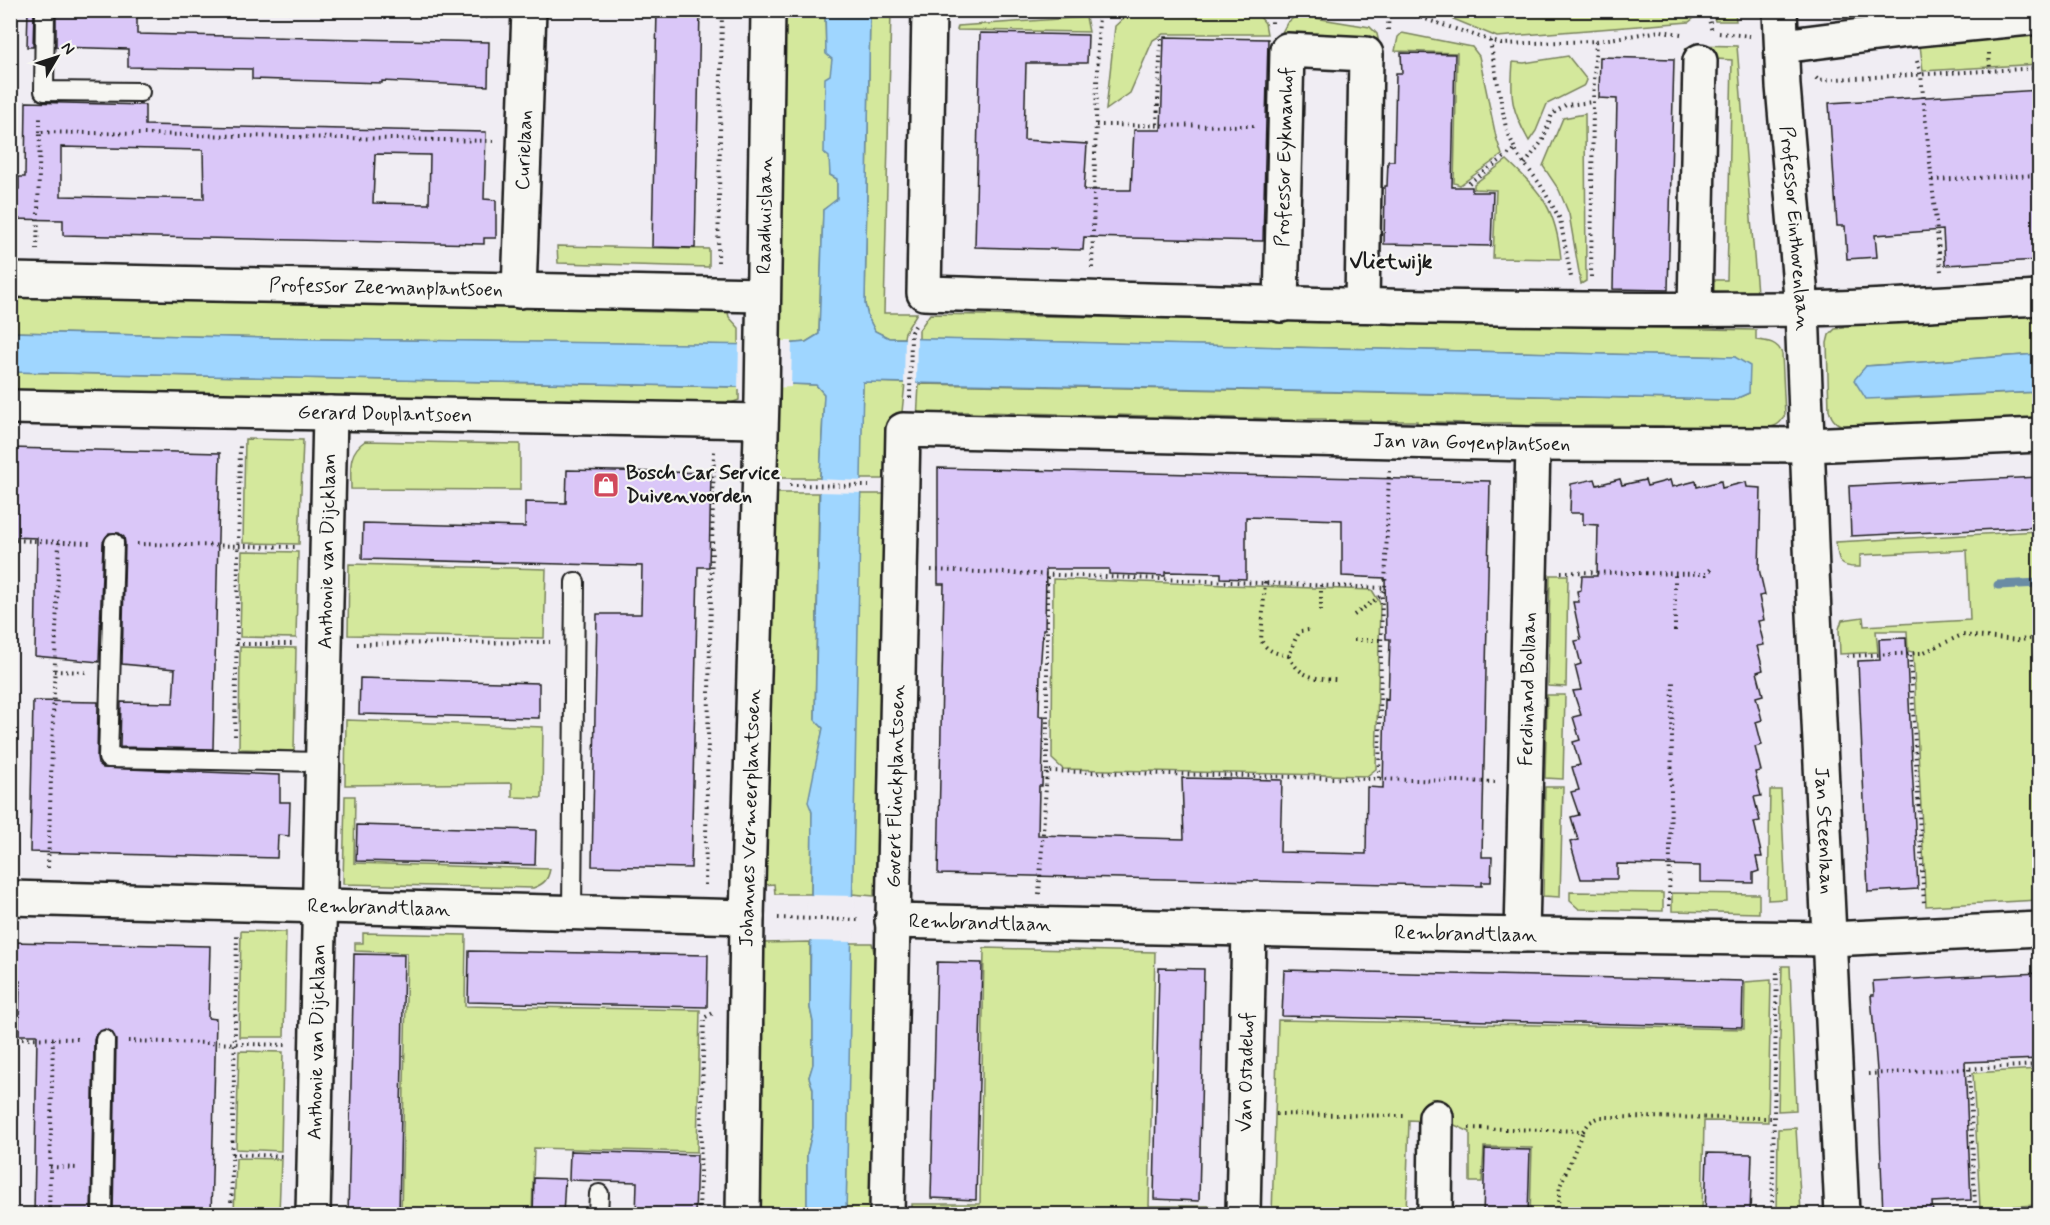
<svg xmlns="http://www.w3.org/2000/svg" width="2050" height="1225" viewBox="0 0 2050 1225" font-family="Mynerve,sans-serif">
  <style>
    .green { fill: #d4e89c; stroke: #78825c; stroke-width: 1.5 }
    .water { fill: #9fd6ff; stroke: #6b8ca4; stroke-width: 1.5 }
    .pier { fill: #f0edf3 }
    .lines { fill: none; stroke-linecap: round; stroke-linejoin: round }
    .stream { stroke: #6b8ca4; stroke-width: 9 }
    .building { fill: #dac7f8; stroke: #1c1c1c; stroke-width: 1.5; fill-rule: evenodd }
    .service-casing { stroke: #1c1c1c; stroke-width: 22 }
    .minor-casing { stroke: #1c1c1c; stroke-width: 38 }
    .path { stroke: #1c1c1c; stroke-width: 4; stroke-dasharray: 1.5 4.5; stroke-linecap: butt }
    .service { stroke: #f6f6f2; stroke-width: 18 }
    .minor { stroke: #f6f6f2; stroke-width: 33 }
    .labels { text-anchor: middle; dominant-baseline: central; stroke-width: 4.5; stroke-linejoin: round; paint-order: stroke }
    .street-label { font-size: 20px; fill: #1c1c1c; stroke: #f6f6f2 }
    .poi-label { font-size: 20px; font-weight: bold; fill: #1c1c1c; stroke: #f6f6f2; text-anchor: start }
    .neighbourhood-label { font-size: 21px; font-weight: bold; fill: #1c1c1c; stroke: #f6f6f2 }
  </style>
  <rect width="100%" height="100%" fill="#f0edf3"/>
  <filter id="ink" filterUnits="userSpaceOnUse"><feTurbulence type="fractalNoise" baseFrequency=".0167" numOctaves="2"/><feDisplacementMap in="SourceGraphic" scale="12" xChannelSelector="R" yChannelSelector="G"/><feConvolveMatrix kernelMatrix="1 2 1 2 8 2 1 2 1" color-interpolation-filters="sRGB"/></filter>
  <g filter="url(#ink)">
    <path class="green" d="M508,10V13L401,11V10Z
      M782,11H825L826,53L832,59L830,175L837,179V200L823,210L819,334L806,342L776,345Z
      M870,11H891L884,313H917L905,332L904,338H889L875,331L868,317L865,304Z
      M1187,11H1255L1265,23L1267,34H1163L1153,40L1130,93L1106,110L1115,26L1125,17Z
      M1696,11L1694,18L1689,22L1497,37L1434,11Z
      M1712,11H1735L1736,21H1715Z
      M1297,15L1370,27L1377,34L1379,43L1279,38L1287,23Z
      M1086,17L1089,32L957,30L958,26Z
      M2039,28V64L1923,71L1920,45Z
      M1402,33L1472,47L1479,56L1496,137L1502,155L1460,185L1454,183L1457,53L1395,51L1398,37Z
      M1692,45L1737,46L1757,293L1707,291L1704,280H1727L1732,60L1683,57L1686,48Z
      M1568,56L1587,80L1585,85L1547,104L1536,131L1529,141C1511,109 1510,98 1513,62L1524,63Z
      M1585,114L1586,281L1581,284L1569,214L1559,190L1543,166L1563,118Z
      M1507,160C1543,194 1556,209 1561,259L1493,258L1496,190L1474,189V184Z
      M557,246L709,249V267L558,263Z
      M11,287L185,300L268,303L269,294H345V304L422,306V296L621,301L622,311L699,313L700,303L726,304L729,317L739,328V400L720,407L11,398V372L736,387L738,345L316,339L11,332Z
      M2039,309V354L1866,366L1885,399L2039,392V426L1848,427C1837,425 1832,421 1829,410L1827,343L1829,335L1835,329L1843,328L1842,318Z
      M930,314L1756,330V340C1768,341 1778,342 1782,354L1785,415C1780,425 1775,427 1763,428V438L1713,437V427H1685V437L1663,436V426H1635V435H1612V425H1584L1583,435L1560,434V424H1532V434L1512,433L1511,423H1483V433L1464,432L1463,423L1436,422L1435,432H1417V421H1389V431L1371,430V420H1343V430L1327,429L1326,419H1298V429H1282L1281,419L1254,418L1253,428H1236L1235,418L1207,417V427H1192L1191,417L1163,416V426H1147V416L1119,415V425H1103V415H1075L1074,425L1058,424V414L1030,413L1029,424L1015,423V413L987,412V423L971,422V412H943V422L917,421L919,384L1733,400L1749,393L1735,357L919,339V330Z
      M863,382L905,383L895,479H860Z
      M789,384L816,385L824,394L820,478H772L775,385Z
      M245,439L303,440L299,544L243,543Z
      M365,441L520,444V490L351,489C351,470 347,453 365,441Z
      M771,493H819L815,719L823,728L817,761L812,812L811,894H775L774,884L764,885Z
      M860,494H895L887,888L874,889V896L852,894Z
      M2039,531V900L1926,906L1913,652L1908,651L1907,631H1876L1878,652L1840,654L1839,629L1842,620L1863,617L1864,626L1970,620L1967,550L1860,555V567C1839,568 1838,562 1836,542Z
      M242,551L298,552L296,638L240,637Z
      M349,564L546,569L544,638L348,635Z
      M1550,575H1568L1566,687L1548,686Z
      M1053,579L1372,590L1380,603L1376,769L1367,776L1063,769L1052,759Z
      M240,647L296,648L294,751L239,749Z
      M1547,695H1565L1563,779L1545,778Z
      M346,720L543,727L542,798L512,797V783L345,785Z
      M1545,787H1563L1560,897L1543,896Z
      M1770,790H1781L1786,899L1768,900Z
      M345,796H355L354,863L550,869C548,880 544,884 533,888L343,884Z
      M1570,892L1663,893V911L1579,909L1570,901Z
      M1672,893L1759,894V913L1672,911Z
      M241,931L286,932L284,1037H239Z
      M363,933L466,935L465,1006L700,1010L697,1152L534,1148L532,1214H401L407,953L355,951V943H363Z
      M810,942V1008L813,1022V1065L809,1077L813,1089V1128L807,1154V1211L809,1214H757L763,943Z
      M850,943H872L874,952H885L878,1214H846Z
      M984,948L1155,952L1149,1206H1211L1212,1214H912V1204H980Z
      M1782,966H1790L1796,1110L1778,1111Z
      M1771,980L1768,1122L1704,1121L1702,1214H1530L1532,1148L1484,1147L1482,1182H1470V1132L1448,1122L1409,1120L1406,1214H1272L1278,1020L1744,1029L1745,982Z
      M239,1051L283,1052L281,1151L236,1149Z
      M2039,1069V1205L1980,1208L1973,1073Z
      M1796,1128L1801,1212L1777,1214L1778,1129Z
      M236,1158L281,1159L279,1214H234Z"/>
    <path class="water" d="M825,10L870,11L865,304L868,317L875,331L889,338L1735,357L1750,366L1749,393L1733,400L863,382L846,1214H809L807,1211V1154L813,1128V1089L809,1077L813,1064V1022L810,1008L812,812L808,802L823,728L815,720L820,478L824,394L816,385L789,384L737,387L11,372V332L316,339L776,345L806,342L819,334L823,210L837,199V179L830,175L829,157L824,153L825,78L830,75L832,59L826,54Z
      M2039,354V392L1866,399L1854,380L1866,366Z"/>
    <path class="pier" d="M905,335L917,336L916,387L904,386Z
      M739,341H792L791,387L738,390Z
      M817,479L863,481V493L816,492Z
      M808,895L855,896L853,942L807,941Z"/>
    <g class="lines">
      <path class="stream" d="M1998,585L2040,583"/>
    </g>
    <path class="building" d="M28,10H34L33,47H27Z
      M56,10H137V34L489,42L488,86L382,81V83L252,79V69L128,67V49L56,47Z
      M657,10H700L695,248L652,247Z
      M980,33L1088,35L1087,63H1026L1024,140L1087,144L1084,190H1131L1134,130H1161L1164,37L1268,39L1263,241L1084,237L1083,250L975,247Z
      M1401,53L1455,54L1452,187H1472V192H1493L1491,246L1384,244L1385,186H1387L1388,161H1394L1396,73H1402Z
      M1600,57L1674,59L1668,290L1613,289L1617,99L1599,98Z
      M2040,90V260L1945,265L1943,230L1875,235L1877,257L1847,259L1845,226H1837L1829,103Z
      M26,102L145,105V125L486,132L484,199L496,200V238H484V244L63,235V220L10,219V189H19V177H25ZM61,147L203,150L204,199L61,196ZM375,154L430,155L429,204L373,203Z
      M10,448L220,453L213,749L120,747L121,702L173,703L175,669L122,664L125,543L124,537L119,533H109L103,542L99,662L35,656L37,538L10,537Z
      M938,468L1490,481L1482,857H1492L1491,882H1482V886L938,874L944,584H938ZM1246,517L1342,520V576L1385,578L1386,639H1390L1388,700L1385,699L1383,788L1367,787L1366,854L1280,852L1282,780L1182,778L1184,839L1038,835L1039,786H1042L1044,716H1039L1040,672L1043,629H1045L1046,569H1109V574L1165,576V572L1221,573V578L1246,579Z
      M567,470L711,473L709,567H698L691,868L592,866L597,614H641L642,566L362,559L363,523L525,527V502L566,503Z
      M2040,477V527L1851,536L1849,486Z
      M1595,479L1597,485L1620,479L1622,485L1645,480L1647,486L1670,480L1672,487L1696,481L1697,487L1721,481L1722,488L1746,482L1747,487L1761,488L1759,569L1765,595L1759,596L1764,620L1758,621L1764,645L1757,646L1763,670L1757,672L1763,695L1756,697L1762,720L1756,722L1762,745L1755,747L1761,771L1755,772L1761,796L1754,797L1760,821L1754,822L1762,857H1756L1759,871L1753,873V883L1700,882V866L1661,865L1617,864V879H1581L1570,842L1578,840L1571,817L1579,815L1571,792L1579,790L1572,767L1580,765L1573,742L1580,740L1573,717L1581,715L1573,691L1581,690L1575,666L1581,664L1575,641L1581,640L1573,602H1579L1577,591L1581,590L1582,576H1597L1598,525L1583,524V513H1570L1571,484Z
      M1906,638L1918,889L1868,892L1858,661L1880,660L1879,639Z
      M360,678L539,683V718L359,714Z
      M33,701L98,702L97,758L98,764L103,768L280,775V802H290L289,836L278,835L277,858L30,852Z
      M357,825L536,830L535,865L356,861Z
      M10,942L210,946L208,1018L216,1019L211,1215H113L116,1040L111,1031L105,1029L96,1034L94,1040L91,1215H34L37,1035H19L20,981H10Z
      M469,951L708,955L707,1007L468,1002Z
      M354,954L404,955L399,1215H348Z
      M937,962L982,963L976,1200L931,1198Z
      M1159,968L1204,969L1199,1201L1154,1199Z
      M1284,970L1743,981L1742,1027L1282,1016Z
      M2040,973V1059L1965,1062L1971,1200L1932,1202L1933,1215H1883L1878,1083L1871,995H1874L1873,981Z
      M1485,1149L1530,1150L1528,1215H1483Z
      M570,1151L697,1155L695,1215H636L637,1182L569,1180Z
      M1707,1153L1752,1154L1750,1215H1705Z
      M534,1178L565,1179L563,1215H533Z"/>
    <g class="lines">
      <defs>
        <path id="service" d="M45,10L44,91L140,92
          M114,543L108,758L322,762
          M572,912L575,582
          M102,1214L105,1040
          M598,1214L599,1194"/>
        <g id="minor">
          <path d="M929,10L924,293C1216,302 1507,312 1799,309C1879,308 1959,302 2040,298"/>
          <path id="s1" d="M1780,10L1783,86L1802,309L1812,571L1842,1214"/>
          <path d="M1782,46L1908,30L2040,17"/>
          <path id="s2" d="M10,280L763,295"/>
          <path id="s3" d="M519,291L529,10"/>
          <path id="s4" d="M1281,305L1287,50L1366,54L1362,305"/>
          <path d="M1695,309L1700,61"/>
          <path id="s5" d="M10,407L760,421"/>
          <path id="s6" d="M10,898L747,917"/>
          <path id="s7" d="M892,921L1465,934L1830,939L2040,929"/>
          <path id="s8" d="M1522,935L1533,444"/>
          <path id="s9" d="M313,1214L330,413"/>
          <path id="s10" d="M743,1214L747,917L762,399L768,10"/>
          <path id="s11" d="M887,1214L903,430L1533,444L1807,445L2040,435"/>
          <path id="s12" d="M1243,1214L1249,929"/>
          <path d="M1435,1214L1436,1117"/>
        </g>
      </defs>
      <use href="#service" class="service-casing"/>
      <use href="#minor" class="minor-casing"/>
      <path class="path" d="M204,10L284,11L498,17
        M1398,10L1501,44L1596,41L1661,31L1681,34
        M1707,10L1712,32
        M959,12L1000,13L1048,10
        M1272,23V10
        M1388,30L1389,10
        M1719,33L1750,36
        M1490,41L1506,128L1517,154L1540,184L1560,219L1571,277
        M1989,53L1990,71
        M1917,61L1921,75L1941,271
        M1816,78L1818,80L2040,68
        M1157,124L1161,38
        M1096,125L1254,126
        M40,132V115
        M1525,164L1543,140L1552,114L1566,105L1593,102
        M1932,180L2040,175
        M1469,183L1516,149
        M37,250L40,132L493,141
        M718,262L722,10
        M1092,268L1099,10
        M1591,277L1593,102L1596,41
        M910,398L911,332L917,323
        M790,485L869,486
        M10,540L91,543
        M137,544L295,547
        M931,570L1385,588L1389,471
        M1561,572L1706,574L1713,567
        M1265,582L1261,640C1267,652 1277,653 1289,656L1295,640L1300,631L1309,630
        M1321,585V614
        M1354,615L1382,595
        M1675,631V573
        M1354,640H1382
        M236,644H295
        M357,644L550,642
        M1910,655L1924,904
        M1289,656C1299,677 1315,679 1336,680V677
        M1847,656L1922,653L1962,635L2018,640L2040,638
        M54,671L87,672
        M235,736L240,444
        M1047,771V575
        M1379,778L1382,595L1385,588
        M48,868L59,542
        M705,885L714,451
        M1039,894L1047,771L1495,782
        M1669,906L1673,679
        M778,918L860,920
        M10,1038L82,1039
        M128,1041L286,1045
        M1969,1069L1975,1205
        M1868,1074L2040,1065
        M1276,1114L1404,1116
        M1469,1128L1583,1131L1590,1122L1600,1117L1774,1118
        M232,1154L282,1156
        M50,1167L79,1168
        M49,1214L53,1039
        M231,1214L237,936
        M699,1214L704,1018L715,1012
        M1557,1214L1560,1186L1583,1131
        M1772,1214L1777,969"/>
      <use href="#service" class="service"/>
      <use href="#minor" class="minor"/>
    </g>
  </g>
  <defs>
    <symbol id="shop-square" viewBox="-11 -11 22 22"><rect x="-9" y="-9" width="18" height="18" rx="4" fill="#d1495b" stroke="#f6f6f2"/><path d="M-5-2.5h2.3a2.7 3.5 0 0 1 5.4 0H5L5.5 6h-11ZM-1.5-2.5h3a1.5 2.3 0 0 0-3 0Z" fill="#fff"/></symbol>
  </defs>
  <g fill-rule="evenodd">
    <use href="#shop-square" x="591" y="470" width="30" height="30"/>
  </g>
  <g class="labels">
    <g class="street-label">
      <text stroke="none"><textPath href="#s3" startOffset="141">Curielaan</textPath></text>
      <text stroke="none"><textPath href="#s4" startOffset="148">Professor Eykmanhof</textPath></text>
      <text stroke="none"><textPath href="#s10" startOffset="999">Raadhuislaan</textPath></text>
      <text stroke="none"><textPath href="#s1" startOffset="219">Professor Einthovenlaan</textPath></text>
      <text stroke="none"><textPath href="#s2" startOffset="376">Professor Zeemanplantsoen</textPath></text>
      <text stroke="none"><textPath href="#s5" startOffset="375">Gerard Douplantsoen</textPath></text>
      <text stroke="none"><textPath href="#s11" startOffset="1353">Jan van Goyenplantsoen</textPath></text>
      <text stroke="none"><textPath href="#s9" startOffset="663">Anthonie van Dijcklaan</textPath></text>
      <text stroke="none"><textPath href="#s8" startOffset="246">Ferdinand Bollaan</textPath></text>
      <text stroke="none"><textPath href="#s11" startOffset="428">Govert Flinckplantsoen</textPath></text>
      <text stroke="none"><textPath href="#s10" startOffset="396">Johannes Vermeerplantsoen</textPath></text>
      <text stroke="none"><textPath href="#s1" startOffset="822">Jan Steenlaan</textPath></text>
      <text stroke="none"><textPath href="#s6" startOffset="369">Rembrandtlaan</textPath></text>
      <text stroke="none"><textPath href="#s7" startOffset="88">Rembrandtlaan</textPath></text>
      <text stroke="none"><textPath href="#s7" startOffset="574">Rembrandtlaan</textPath></text>
      <text stroke="none"><textPath href="#s9" startOffset="172">Anthonie van Dijcklaan</textPath></text>
      <text stroke="none"><textPath href="#s12" startOffset="142">Van Ostadehof</textPath></text>
    </g>
    <g class="poi-label">
      <text x="626" y="473">Bosch Car Service<tspan x="626" dy="23">Duivenvoorden</tspan></text>
    </g>
    <g class="neighbourhood-label">
      <text x="1391" y="262">Vlietwijk</text>
    </g>
  </g>
  <rect width="2050" height="1225" fill="none" stroke="#f6f6f2" stroke-width="36"/>
  <rect x="18" y="18" width="2014" height="1189" fill="none" stroke="#1c1c1c" stroke-width="2" filter="url(#ink)"/>
  <g transform="translate(57 57) rotate(51)" stroke="#f6f6f2" stroke-width="4.5" paint-order="stroke">
  <path d="M0-4.5L10 22L0 15L-10 22Z" fill="#1c1c1c"/>
  <text y="-9" font-size="16" font-weight="bold" text-anchor="middle" fill="#1c1c1c">N</text>
  </g>
</svg>
